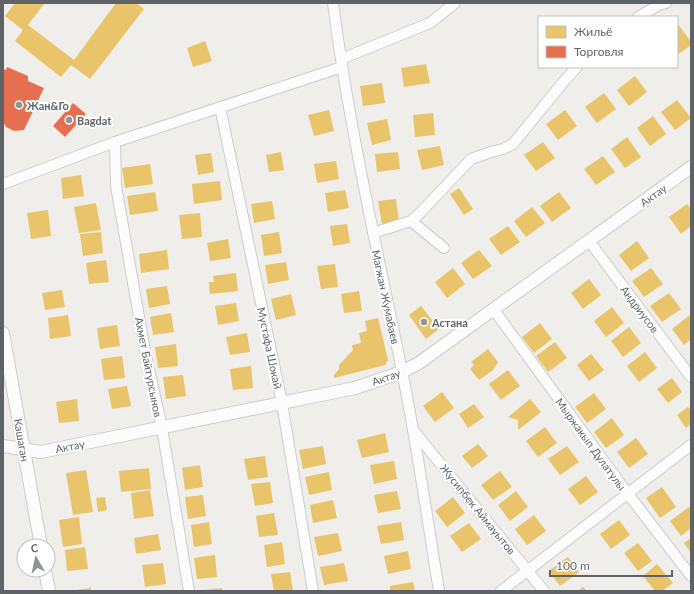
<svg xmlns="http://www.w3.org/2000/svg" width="694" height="594" viewBox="0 0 694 594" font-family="Lato,sans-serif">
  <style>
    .homes { fill: #e9c46a }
    .shops { fill: #e76f51 }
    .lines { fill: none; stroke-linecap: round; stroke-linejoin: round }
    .minor-casing { stroke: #cbcccc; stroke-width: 12 }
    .tertiary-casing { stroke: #cbcccc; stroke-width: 14 }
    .minor { stroke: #fdfcfc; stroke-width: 10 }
    .tertiary { stroke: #fdfcfc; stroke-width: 12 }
    .poi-dot { fill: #919496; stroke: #fff; stroke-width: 1.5 }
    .labels { text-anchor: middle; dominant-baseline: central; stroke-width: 4; stroke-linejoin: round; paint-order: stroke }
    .poi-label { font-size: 11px; font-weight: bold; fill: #5f6368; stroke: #fff; text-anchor: start }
    .street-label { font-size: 11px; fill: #5f6368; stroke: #fff }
  </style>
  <rect width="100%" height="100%" fill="#efeeea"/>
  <path class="homes" d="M15,3H43L44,4L28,25L74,60L116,3H136L144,9L90,79L71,65L61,77L15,41L23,30L5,16Z
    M678,24L691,42V45L677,55Z
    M205,41L212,61L193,67L187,48Z
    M426,64L430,83L404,87L401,68Z
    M635,76L647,92L629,106L617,90Z
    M382,83L385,103L363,106L360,86Z
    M604,93L616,109L597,123L585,107Z
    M677,100L691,118L675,130L661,112Z
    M329,110L334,131L314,136L308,115Z
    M565,110L577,126L558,140L546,124Z
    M433,113L435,135L415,137L413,115Z
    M653,116L666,134L650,146L637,128Z
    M387,119L391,140L372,145L367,123Z
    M627,137L641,157L625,168L611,149Z
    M543,142L555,158L536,171L524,155Z
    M440,146L444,165L422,170L417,150Z
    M281,152L284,170L269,172L266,155Z
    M398,152L400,169L377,172L375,154Z
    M211,153L214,172L198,175L195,155Z
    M603,156L615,172L596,185L584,169Z
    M336,161L339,179L317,183L314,164Z
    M150,164L153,184L125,188L122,168Z
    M81,175L84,196L63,199L61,178Z
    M220,181L222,200L194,204L192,184Z
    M459,188L473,209L464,215L450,194Z
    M345,190L349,208L328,212L325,193Z
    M155,192L158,211L130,215L127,196Z
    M559,192L571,208L552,222L540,206Z
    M396,199L399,221L382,224L378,201Z
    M272,201L275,219L254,223L251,204Z
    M96,203L101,230L79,233L74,207Z
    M687,204L691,209V226L681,234L669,217Z
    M532,207L545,223L526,237L514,221Z
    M48,210L51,236L31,239L27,213Z
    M200,213L202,237L182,239L179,215Z
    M347,224L350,243L333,246L330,226Z
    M508,226L520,242L501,255L489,239Z
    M101,232L103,253L83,256L80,234Z
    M279,232L282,253L264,256L261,235Z
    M228,239L231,258L210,261L207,243Z
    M637,241L649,258L631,271L619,255Z
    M167,250L169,269L141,273L139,254Z
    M479,250L492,266L473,279L461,263Z
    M106,260L109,282L89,284L86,263Z
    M286,262L289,280L268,284L265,265Z
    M335,264L338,287L321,289L317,266Z
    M453,268L465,284L447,298L435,282Z
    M651,268L663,284L644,297L632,281Z
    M236,273L238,291L210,294L209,282H214L213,276Z
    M589,279L601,295L583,309L571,293Z
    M167,286L170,304L149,308L146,289Z
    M62,290L65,307L45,310L42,293Z
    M359,291L362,311L344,313L341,294Z
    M669,293L681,309L662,322L650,306Z
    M291,294L296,315L276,320L271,299Z
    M236,303L239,321L218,325L215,306Z
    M421,306L439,329L426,339L409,315Z
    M612,307L624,323L606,337L594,321Z
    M171,313L174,332L153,335L150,317Z
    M68,315L71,336L50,339L48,318Z
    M690,315L691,339L684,345L672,329Z
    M378,318L388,360L385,365L334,378V375L339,369V365L353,350L352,345L361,343L359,333L367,331L365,321Z
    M540,323L552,339L534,353L522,337Z
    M117,325L120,346L100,349L97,328Z
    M629,327L641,343L623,357L611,341Z
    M247,333L250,352L230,355L226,337Z
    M555,342L567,358L548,372L536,356Z
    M176,344L178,366L158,368L155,347Z
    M488,349L498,362L493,370L479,380L470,369L474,365L471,362Z
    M645,352L657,368L639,382L627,366Z
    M591,354L604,370L589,381L577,365Z
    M122,356L125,378L104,380L101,359Z
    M251,366L253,388L233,390L230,369Z
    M508,370L520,386L501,400L489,384Z
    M183,375L186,396L166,399L163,377Z
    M672,378L682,392L668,403L657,389Z
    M127,386L131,406L112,409L108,389Z
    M442,392L454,408L435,422L423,406Z
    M594,393L606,409L587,423L575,407Z
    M77,399L79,421L59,423L56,402Z
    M530,399L541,412L518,430V420L508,417Z
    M474,404L484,417L468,428L459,414Z
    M688,407L691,410V424L686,428L677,415Z
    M612,418L624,435L606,448L594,432Z
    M545,427L557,443L538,457L526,441Z
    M385,433L389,452L362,458L357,440Z
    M636,438L648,454L629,468L617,452Z
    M478,444L488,456L472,468L462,456Z
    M323,446L326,464L303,469L299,450Z
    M567,446L579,462L560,475L548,459Z
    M265,456L268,477L248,480L244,459Z
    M394,461L397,479L374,484L370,465Z
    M200,465L203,487L185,490L182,468Z
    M149,468L151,489L121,492L119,471Z
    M86,470L93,512L73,515L66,473Z
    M500,471L512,487L493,500L481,485Z
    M329,472L332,490L309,495L305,477Z
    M586,476L598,492L580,505L568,489Z
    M270,482L273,503L255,506L251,484Z
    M662,487L676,507L660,518L646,498Z
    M150,490L154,516L134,519L131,493Z
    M397,491L401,509L378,513L374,495Z
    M516,491L528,507L510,521L498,505Z
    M203,495L206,516L188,519L185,497Z
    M105,497L107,510L98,512L96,498Z
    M453,497L465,513L447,527L435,511Z
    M333,500L337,518L313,523L310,505Z
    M689,507L691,509V528L681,536L670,521Z
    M274,513L278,535L259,537L256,516Z
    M534,515L546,531L527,545L515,529Z
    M79,517L82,544L63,547L59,520Z
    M619,520L630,535L611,549L600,534Z
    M209,522L212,544L194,547L191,525Z
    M401,522L404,540L381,544L377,526Z
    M469,523L481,539L462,552L450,536Z
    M338,533L342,551L318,556L314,537Z
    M158,534L161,550L136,554L134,538Z
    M691,538V553L684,543Z
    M282,542L285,564L267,567L264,545Z
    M638,543L652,561L638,571L624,553Z
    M85,547L88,569L67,571L65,550Z
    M408,551L411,569L388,574L384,556Z
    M215,555L217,577L197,579L194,558Z
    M568,557L579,572L560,586L549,571Z
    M163,563L166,584L145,587L142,565Z
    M344,563L348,581L324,585L320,567Z
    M657,564L673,583L662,591H655L643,576Z
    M290,572L293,591H274L271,574Z
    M413,582L415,591H390V586Z
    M583,587L587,591H578Z
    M91,588V591H76V590Z
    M222,588V591H204V590Z"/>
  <path class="shops" d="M7,67L28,76V81L44,88L24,130L14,131L6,127L3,122V69L6,70Z
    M73,103L86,114L65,137L53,126Z"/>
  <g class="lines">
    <defs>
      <path id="minor" d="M333,3C349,127 377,249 402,371C417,444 427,518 439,591
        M638,17L659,5L666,3
        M341,59L430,23L455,3
        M220,107L282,403L313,591
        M115,142L116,186L145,351L162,428L189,591
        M3,184L115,142L342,67
        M411,221L444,248
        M373,233L411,221L420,213L471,159L491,152L503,149L513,144L565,80L577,67
        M589,241L691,377
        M494,310L628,494L691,576
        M413,430L544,591
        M501,591L691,445"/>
      <path id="tertiary" d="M3,333L41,546
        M3,446L41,452L355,388L402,372L419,363L691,167
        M45,570L49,591"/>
    </defs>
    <use href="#minor" class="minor-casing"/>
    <use href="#tertiary" class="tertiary-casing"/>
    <use href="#minor" class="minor"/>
    <use href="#tertiary" class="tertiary"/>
  </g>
  <g class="poi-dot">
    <circle cx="19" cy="105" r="4"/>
    <circle cx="69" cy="120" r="4"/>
    <circle cx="424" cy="322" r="4"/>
  </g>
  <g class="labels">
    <g class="poi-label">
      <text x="27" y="105">Жан&amp;Го</text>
      <text x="77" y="120">Bagdat</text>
      <text x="432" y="322">Астана</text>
    </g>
    <g class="street-label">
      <text transform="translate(653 195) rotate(-36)">Актау</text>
      <text transform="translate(386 297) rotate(78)">Магжан Жумабаев</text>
      <text transform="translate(640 309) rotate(53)">Андриусов</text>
      <text transform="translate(270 348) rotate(78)">Мустафа Шокай</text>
      <text transform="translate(149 367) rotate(79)">Ахмет Байтурсынов</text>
      <text transform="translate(386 377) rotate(-19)">Актау</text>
      <text transform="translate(22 440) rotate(80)">Кашаган</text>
      <text transform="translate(591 444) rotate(54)">Мыржакып Дулатулы</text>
      <text transform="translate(70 446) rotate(-11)">Актау</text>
      <text transform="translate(478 509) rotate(51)">Жусипбек Аймауытов</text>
    </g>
  </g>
  <rect width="694" height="594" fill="none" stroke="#5f6368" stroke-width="8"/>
  <rect x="538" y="16" width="140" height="52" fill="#ffffff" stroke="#bfc1c3"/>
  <rect x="546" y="26" width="20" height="12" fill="#e9c46a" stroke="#bfc1c3"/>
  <text x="574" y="36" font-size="12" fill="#5f6368">Жильё</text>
  <rect x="546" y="46" width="20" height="12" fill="#e76f51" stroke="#bfc1c3"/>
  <text x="574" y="56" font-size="12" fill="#5f6368">Торговля</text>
  <g transform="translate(36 558) rotate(351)"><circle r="19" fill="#ffffff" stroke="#bfc1c3"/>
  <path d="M0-3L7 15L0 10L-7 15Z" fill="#919496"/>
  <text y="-6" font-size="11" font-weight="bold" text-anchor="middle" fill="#5f6368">С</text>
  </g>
  <path d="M550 570v6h122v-6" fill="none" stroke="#5f6368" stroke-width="2"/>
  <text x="556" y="570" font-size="12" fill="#5f6368" stroke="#ffffff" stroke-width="3" paint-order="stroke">100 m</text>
</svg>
